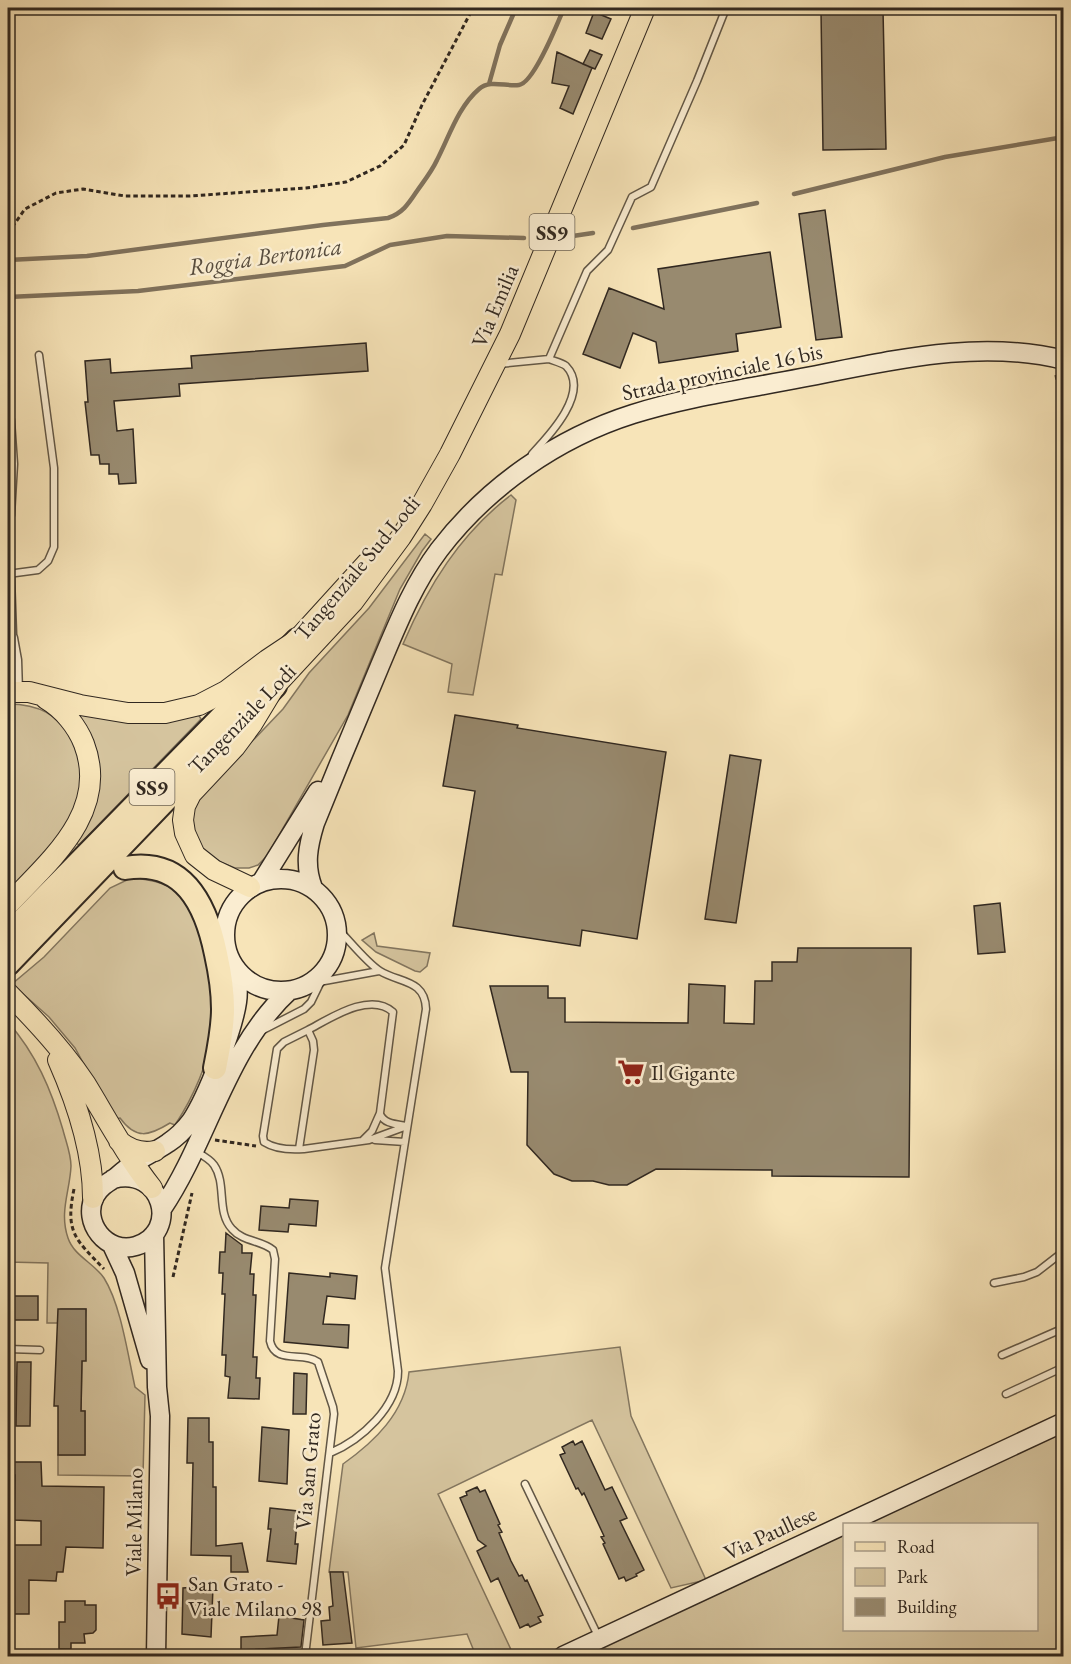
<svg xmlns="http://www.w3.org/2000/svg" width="1071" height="1664" viewBox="0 0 1071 1664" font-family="'EB Garamond',serif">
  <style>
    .green { fill: #d5c49e; stroke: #83765f; stroke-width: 1.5 }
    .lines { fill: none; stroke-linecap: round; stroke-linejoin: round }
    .stream { stroke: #80725c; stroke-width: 4.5 }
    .building { fill: #988a6f; stroke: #312820; stroke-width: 1.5 }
    .lane-casing { stroke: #625746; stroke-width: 9 }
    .street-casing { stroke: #625746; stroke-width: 15 }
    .secondary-casing { stroke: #312820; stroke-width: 21 }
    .primary-casing { stroke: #312820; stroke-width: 22 }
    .highway-casing { stroke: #312820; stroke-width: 26 }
    .path { stroke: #312820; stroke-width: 3; stroke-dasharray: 4.5 3; stroke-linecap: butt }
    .lane { stroke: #faedd1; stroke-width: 6 }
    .street { stroke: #faedd1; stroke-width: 12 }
    .secondary { stroke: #faedd1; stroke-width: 18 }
    .primary { stroke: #f7e4b8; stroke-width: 20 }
    .highway { stroke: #f7e4b8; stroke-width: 22 }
    .labels { text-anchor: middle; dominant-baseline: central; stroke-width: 5; stroke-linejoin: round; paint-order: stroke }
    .shield { fill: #faedd1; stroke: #6d6355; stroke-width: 1.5 }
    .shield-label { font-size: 21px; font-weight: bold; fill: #312820 }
    .street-label { font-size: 22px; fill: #312820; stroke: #faedd1 }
    .poi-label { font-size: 22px; fill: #312820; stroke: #faedd1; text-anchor: start }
    .water-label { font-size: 24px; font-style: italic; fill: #584d3e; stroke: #faedd1 }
  </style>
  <rect width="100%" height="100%" fill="#f7e4b8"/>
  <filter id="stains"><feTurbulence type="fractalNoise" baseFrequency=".00333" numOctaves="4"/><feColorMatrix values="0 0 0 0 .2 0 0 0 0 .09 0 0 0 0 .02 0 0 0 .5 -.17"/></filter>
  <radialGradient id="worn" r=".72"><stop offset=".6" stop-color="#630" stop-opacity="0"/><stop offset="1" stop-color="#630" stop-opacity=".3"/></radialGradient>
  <path class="green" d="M511,495L516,500L502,575L495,574L473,695L448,692L452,664L403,644C428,586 460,534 511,495Z
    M425,534L431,539L422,551L400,589L348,715L267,856L258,865L249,868H235L220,862L206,853L195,838L190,824L196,800L283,709L309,673L369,608Z
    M8,704C35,704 59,713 71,739C75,746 80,753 81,760C93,816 41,859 8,896Z
    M76,714H198L201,719L79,845L75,842C108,792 107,765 76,714Z
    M131,878C148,879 169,882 181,896C206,925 216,990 213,1028C210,1060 193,1098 175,1125L170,1123C149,1136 136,1140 120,1118L114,1119L75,1048L49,1017L12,984L44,957L110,888Z
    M374,933L377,946L430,953L427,966L420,972L415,971L376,952L362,940Z
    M8,1022C36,1054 51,1089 63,1130C66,1142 71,1154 71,1166C70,1191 59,1212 68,1238C74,1256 94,1263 104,1278C121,1305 128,1356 135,1387L145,1395L143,1476L58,1475V1455H85V1411H81L82,1361L86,1309H61V1323H47L48,1263L8,1262Z
    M620,1347L631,1416L706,1580L671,1588L592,1420L438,1494L514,1656H476L467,1634L356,1648L348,1572H329L343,1464C374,1442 405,1413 409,1372Z
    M1063,1431V1656H577L844,1534V1630H1036V1524H864Z"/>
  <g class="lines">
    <path class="stream" d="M489,84L500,45L516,8
      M794,194L945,157L1064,137
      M633,228L757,203
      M566,237L593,233
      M8,260L87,256L323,225L388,218C403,213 409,203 417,191C424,181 432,171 437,160C449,137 458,107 479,89C490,79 506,87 519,85C534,83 558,22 564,8
      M8,297L138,291L345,266L390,245L447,236L524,238"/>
  </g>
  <path class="building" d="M883,10L886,149L823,150L821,11Z
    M594,12L611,19L602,39L586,33Z
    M590,50L602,55L595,69L583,64Z
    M557,52L592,68L573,114L560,108L569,86L552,83Z
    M825,210L842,337L816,340L799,214Z
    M770,252L781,327L736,334L738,351L659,363L656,342L633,333L620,368L583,354L609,288L664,309L658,269Z
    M366,343L368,371L179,384L180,396L114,401L117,431L133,429L136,483L119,484L118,474H109V464H100L99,455H91L85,402H88L85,361L110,359L111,373L192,368L191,356Z
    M455,715L518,725L517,728L666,752L637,939L582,930L580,946L453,926L475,791L443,786Z
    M730,755L761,760L736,923L705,919Z
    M1000,903L1005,952L978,954L974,906Z
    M798,948H911L909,1177L772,1176V1170L656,1169L627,1185H609L593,1181H572L554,1174L527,1145L528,1072H511L490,986H548V998H565V1022L688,1023L689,984L725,986L724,1023L754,1024L755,981H772V962H797Z
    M290,1199L318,1201L316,1226L289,1224L288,1232L259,1230L261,1206L289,1208Z
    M226,1233L242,1245V1253H252L250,1274H254L253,1295H256L253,1357H257L256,1378H260L259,1399L228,1398L230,1377L225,1376L226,1355H222L225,1294H222L223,1273H219L220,1252H225Z
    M289,1273L330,1277V1273L357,1276L355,1299L327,1296L323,1324L349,1325L348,1348L284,1342Z
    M8,1296H38V1320H8Z
    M58,1309H86V1361H82L81,1411H85V1455H58V1406H54Z
    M17,1362H31L30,1426H16Z
    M294,1373L307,1374L306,1414H293Z
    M188,1418H209V1442H213V1487H216V1546L242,1543L248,1572H231V1556L191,1555L193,1463H187Z
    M262,1427L289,1430L287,1484L259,1481Z
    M573,1441L575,1445L582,1441L605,1490L612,1487L627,1518L620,1521L644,1570L636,1574L637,1576L626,1581L624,1577L619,1579L603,1544L605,1543L601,1537L604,1536L584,1493L582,1495L578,1488L576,1489L560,1455L565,1453L562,1447Z
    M8,1462H41L42,1486L104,1487L103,1548L66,1547L63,1572H57L56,1581L29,1580V1614H8V1545H41V1521L14,1520L15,1475H8Z
    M477,1487L480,1492L485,1490L500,1524L498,1525L502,1532L499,1533L511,1561L519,1576L522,1575L525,1581L527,1580L543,1615L538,1617L541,1622L530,1627L528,1624L520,1628L498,1578L491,1582L477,1551L486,1546L478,1540L460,1498L467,1495L466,1492Z
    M270,1508L298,1511L295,1544H298L296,1564L267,1561L271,1529H268Z
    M330,1572H343L352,1643L323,1645L321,1621L330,1620L329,1607L333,1606Z
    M195,1587H213L211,1637L182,1634L183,1588Z
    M65,1601H85V1605H96V1630L93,1633L84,1634L85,1643H71V1649H59V1622H65Z
    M279,1616L304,1620L301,1647L241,1650V1637L277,1635Z"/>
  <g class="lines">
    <defs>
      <path id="lane" d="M499,364L549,359L587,271L608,250L632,197L651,187L697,81L726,8
        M532,454C549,436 591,392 566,366C562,363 554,361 549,359
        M8,574L38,570L48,561L54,547V468L39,355
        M308,984L379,971
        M263,1030L304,1009L311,1002L331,961
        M308,1030C329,1019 370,991 393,1012L380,1113L372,1131L363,1140
        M380,1114C384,1124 396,1124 407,1126
        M375,1140L405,1142
        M299,1149L314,1050L313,1041L308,1030L284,1042L277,1049L263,1136L264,1142C275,1149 291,1150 304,1149L369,1140L407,1126
        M195,1151C202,1155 210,1159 214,1165C227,1184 216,1212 232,1229C243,1242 261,1240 273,1250L275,1259L270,1341C275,1365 303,1351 318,1362L333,1407L334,1414L305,1656
        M994,1283L1024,1277L1037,1272L1064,1251
        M8,1349L40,1350
        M1002,1355L1064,1328
        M1006,1394L1064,1367
        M330,1453C361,1440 398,1407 398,1371L385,1268L426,1009C425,979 399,983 380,971C367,963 349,940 337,928
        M525,1484L599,1638"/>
      <path id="street" d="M8,421L11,464L8,515
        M8,577L10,634L8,648
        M11,638L15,660L16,692"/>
      <path id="secondary" d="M225 935a56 56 0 1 1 112 0a56 56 0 1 1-112 0Z
        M262,881L318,791
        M313,888C304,865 308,846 315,823C336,771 357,720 379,668C396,628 412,586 439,550C487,487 557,438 633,414C687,397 745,389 801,378C887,362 976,338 1064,360
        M113,1179C162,1166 181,1232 136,1246C107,1255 81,1222 95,1196C100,1187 107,1183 115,1178C122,1172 129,1166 137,1161C147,1155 158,1150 168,1143C177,1137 185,1129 191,1121C207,1097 233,1030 237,1002C239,991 237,981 236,970
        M162,1209C209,1139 226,1049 289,991
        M154,1234L157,1387L160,1416L156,1656
        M112,1245L125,1273L150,1360
        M563,1656L1064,1422"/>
      <path id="primary" d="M8,692H29L80,705L128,713H165L199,705L226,691L267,660L297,640L367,563
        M250,887L214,870L195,855L185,833L183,820L185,806L191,794L235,747L252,724L275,686L353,602L401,537L422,504L450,454L510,334L645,8
        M8,905C49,861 110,812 84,744C77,726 63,709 46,699
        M8,993C36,1021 63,1050 85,1083C107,1119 126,1155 152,1188
        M58,1060C77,1103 93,1150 93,1198
        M119,1141C130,1150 141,1154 155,1151"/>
      <path id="highway" d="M125,868C184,858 206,905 216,954C220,972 223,990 223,1009C223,1029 219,1048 215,1068
        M8,935L297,640
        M8,964L275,686"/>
    </defs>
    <use href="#lane" class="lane-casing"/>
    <use href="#street" class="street-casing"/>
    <use href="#secondary" class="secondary-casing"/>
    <use href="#primary" class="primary-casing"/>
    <use href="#highway" class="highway-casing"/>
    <path class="path" d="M8,233L25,209L56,193L83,189L125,196H189L306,188L346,182L380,166L404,145L422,105L473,8
      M1056,375L1064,421
      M215,1140L256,1146
      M74,1189C65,1232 75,1239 104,1269
      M173,1277L192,1193"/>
    <use href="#lane" class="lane"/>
    <use href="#street" class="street"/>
    <use href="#secondary" class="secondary"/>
    <use href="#primary" class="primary"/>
    <use href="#highway" class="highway"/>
  </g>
  <defs>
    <symbol id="supermarket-bare" viewBox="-9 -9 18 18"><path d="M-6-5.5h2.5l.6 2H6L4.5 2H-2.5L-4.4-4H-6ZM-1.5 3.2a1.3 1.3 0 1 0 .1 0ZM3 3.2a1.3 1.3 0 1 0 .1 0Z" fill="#8f2418" stroke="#faedd1" stroke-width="2.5" paint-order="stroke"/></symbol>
    <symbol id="bus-bare" viewBox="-9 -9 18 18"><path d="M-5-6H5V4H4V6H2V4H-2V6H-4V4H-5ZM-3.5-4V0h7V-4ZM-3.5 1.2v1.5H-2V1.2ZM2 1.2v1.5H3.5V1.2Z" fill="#8f2418" stroke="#faedd1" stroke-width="2.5" paint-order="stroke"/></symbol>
  </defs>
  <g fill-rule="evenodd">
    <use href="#supermarket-bare" x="612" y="1053" width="38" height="38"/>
    <use href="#bus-bare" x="149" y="1577" width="38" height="38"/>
  </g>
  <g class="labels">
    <g class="shield">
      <rect x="529.5" y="214" width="45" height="36" rx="4.5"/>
      <rect x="129.5" y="769" width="45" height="36" rx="4.5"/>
    </g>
    <g class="shield-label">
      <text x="552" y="232">SS9</text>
      <text x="152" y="787">SS9</text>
    </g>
    <g class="street-label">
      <text transform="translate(495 306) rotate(-67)">Via Emilia</text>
      <text transform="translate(722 372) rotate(-12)">Strada provinciale 16 bis</text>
      <text transform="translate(357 568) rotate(-50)">Tangenziale Sud Lodi</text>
      <text transform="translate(242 719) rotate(-46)">Tangenziale Lodi</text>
      <text transform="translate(308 1471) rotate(-85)">Via San Grato</text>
      <text transform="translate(134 1522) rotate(-89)">Viale Milano</text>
      <text transform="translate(770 1533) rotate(-25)">Via Paullese</text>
    </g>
    <g class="poi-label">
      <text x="651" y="1072">Il Gigante</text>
      <text x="188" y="1583">San Grato -<tspan x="188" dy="25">Viale Milano 98</tspan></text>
    </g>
    <g class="water-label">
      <text transform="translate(265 256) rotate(-8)">Roggia Bertonica</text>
    </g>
  </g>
  <rect width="1071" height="1664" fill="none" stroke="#f7e4b8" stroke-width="30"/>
  <rect x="9" y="9" width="1053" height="1646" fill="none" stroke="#312820" stroke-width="3"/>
  <rect x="15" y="15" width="1041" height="1634" fill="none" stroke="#312820" stroke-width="1.5"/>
  <rect x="843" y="1523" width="195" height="108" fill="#faedd1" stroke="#aa9e8a" stroke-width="1.5"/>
  <rect x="855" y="1542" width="30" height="9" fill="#f7e4b8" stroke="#aa9e8a" stroke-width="1.5"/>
  <text x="897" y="1553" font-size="18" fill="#312820">Road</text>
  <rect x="855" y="1568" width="30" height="18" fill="#d5c49e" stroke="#aa9e8a" stroke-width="1.5"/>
  <text x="897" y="1583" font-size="18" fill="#312820">Park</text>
  <rect x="855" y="1598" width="30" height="18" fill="#988a6f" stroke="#aa9e8a" stroke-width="1.5"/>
  <text x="897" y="1613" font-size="18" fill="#312820">Building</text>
  <rect width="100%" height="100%" filter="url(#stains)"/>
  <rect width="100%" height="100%" fill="url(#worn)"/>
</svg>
